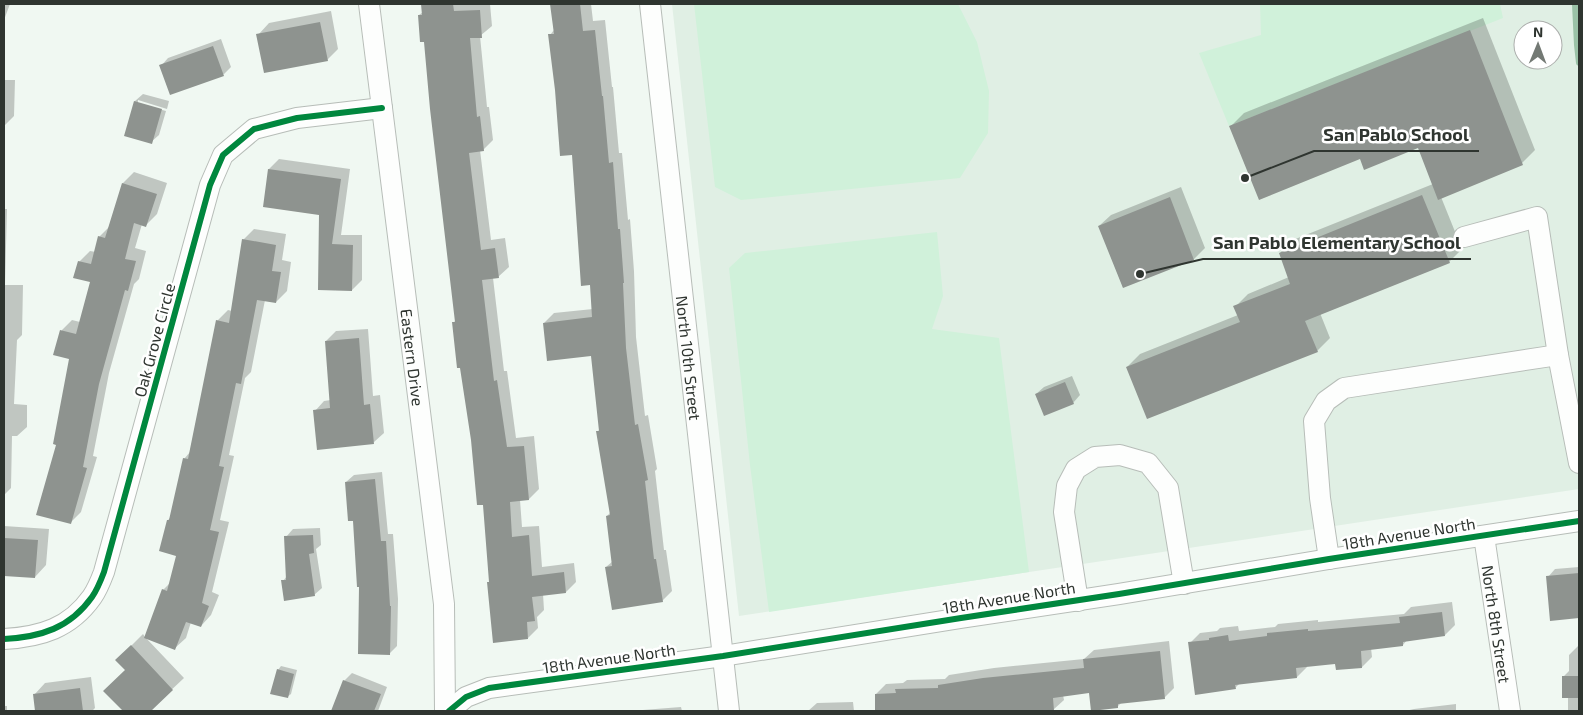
<svg xmlns="http://www.w3.org/2000/svg" width="1583" height="715" viewBox="0 0 1583 715" font-family="'Exo 2',sans-serif">
  <style>
    .built { fill: #e0efe4; fill-rule: evenodd }
    .green { fill: #d0f1da }
    .shadow { fill: #0003 }
    .lines { fill: none; stroke-linecap: round; stroke-linejoin: round }
    .stream { stroke: #9bc2a7; stroke-width: 6 }
    .building { fill: #8e938f }
    .minor-casing { stroke: #b7bdb8; stroke-width: 22 }
    .minor { stroke: #fdfefd; stroke-width: 20 }
    .cycleway-casing { stroke: #fff; stroke-width: 9 }
    .cycleway { stroke: #00873e; stroke-width: 6 }
    .labels { text-anchor: middle; dominant-baseline: central; stroke-width: 5; stroke-linejoin: round; paint-order: stroke }
    .street-label { font-size: 16px; fill: #2f3530; stroke: #fff }
    .leader { fill: none; stroke: #2f3530; stroke-width: 2 }
    .callout-dot { fill: #2f3530; stroke: #fff; stroke-width: 2 }
    .callout-label { font-size: 18px; text-anchor: middle; font-weight: bold; fill: #2f3530; stroke: #fff; stroke-width: 5; stroke-linejoin: round; paint-order: stroke }
  </style>
  <rect width="100%" height="100%" fill="#f0f8f2"/>
  <path class="built" d="M672,4H1579V489L739,616ZM1523,30H1553V60H1523Z"/>
  <path class="green" d="M694,4H958L977,42L989,91L988,133L960,178L741,200L715,187Z
    M1260,4H1500L1503,18L1229,126L1199,53L1261,35Z
    M937,232L943,296L932,329L999,338L1029,572L769,612L750,465L729,268L745,253Z"/>
  <path class="shadow" d="M4,4H10L4,20Z
    M422,4H490L492,26L480,36L487,107H489L493,140L483,150H480L491,240L505,238L509,267L498,277L493,278L504,371H507L516,438L534,436L539,489L529,499L520,500L522,527L539,526L542,567L574,563L576,582L566,592L543,594L544,610L537,617L538,628L528,638L490,581L485,503L453,323L456,320L425,40L419,15L423,12Z
    M551,4H591L593,21L605,20L612,87H613L619,153H622L628,220L630,219L634,271L636,337L645,416L648,415L657,469L655,471L664,550H666L672,591L662,601L606,567L613,561L607,516L611,512L597,432L600,429L592,355L544,323L554,313L593,309L592,284L573,153L556,90L550,35L554,30Z
    M331,11L338,49L327,60L258,35L269,23Z
    M1483,18L1535,150L1522,163L1441,197L1462,249L1449,262L1320,313L1330,338L1317,351L1127,367L1140,354L1238,315L1235,307L1248,294L1289,277L1280,253L1293,240L1433,184L1418,146L1361,158L1231,126L1244,113Z
    M221,39L231,67L224,74L171,93L161,66L168,58Z
    M4,80H15L14,116L5,125L4,209H7L5,285H23L22,335L17,340L14,404L27,405V427L17,436H12L11,488L4,495Z
    M143,94L169,101L167,109L138,100V103L166,111L159,135L151,142L126,135L135,101Z
    M279,159L350,169L341,235H362V280L352,290L319,289L320,214L264,206L269,169Z
    M134,172L167,183L157,214L146,225L142,224L135,248L146,251L139,279L134,284L109,373L93,456L97,457L81,512L70,523L58,444L71,359L55,354L62,330L72,320L80,322L91,281L79,262L90,251L96,252L99,237L109,227L123,183Z
    M1181,187L1205,248L1194,259L1123,287L1099,226L1111,215Z
    M254,229L286,234L282,260L291,262L287,291L276,302L265,300L251,372L245,378L229,455L234,456L220,520L229,522L212,592L219,595L211,615L201,626L191,622L186,638L175,648L146,638L184,678L149,711H147L140,704L132,711H124L105,691L126,670L117,660L143,634L145,637L163,590L171,582L178,555L168,520L171,517L184,459L190,452L217,321L228,310L232,311L243,240Z
    M368,329L373,396L380,395L384,433L374,442L315,411L324,401L331,400L326,341L336,331Z
    M1072,376L1080,395L1073,403L1036,394L1044,387Z
    M382,472L388,534H393L398,599L397,646L390,653L361,585L354,519L346,482L354,475Z
    M4,526L49,529L46,565L35,577L4,575Z
    M320,528L321,545L316,549L322,588L314,595L283,581L287,576L286,537L293,529Z
    M1579,567V617L1551,619L1548,577L1555,569Z
    M1452,602L1455,625L1445,635L1407,640L1403,645L1371,648L1372,657L1362,667L1336,663L1307,665V667L1297,677L1240,683L1235,688L1190,643L1200,633L1217,631L1220,628L1238,626L1239,631L1275,627L1278,624L1318,620V622L1404,614L1411,607Z
    M1169,641L1174,688L1164,698L1122,702L1117,707L1090,692L1063,695L1064,700L1053,710L1043,711H999V709L982,711H877L876,694L886,684L903,683L907,680L945,679L949,675L994,668L1084,659L1094,650Z
    M1579,645V711H1568V697L1563,677L1569,671V655Z
    M281,666L297,670L291,694L287,697L278,670Z
    M352,673L387,687L378,711H332L344,681Z
    M91,677L95,708L92,711H36L34,695L45,683Z
    M853,702L854,711H808L817,703Z
    M1456,704V711H1405L1414,709Z
    M4,706H7V711H4Z
    M681,707L682,711H630Z"/>
  <g class="lines">
    <path class="stream" d="M1575,4L1577,45L1579,63"/>
  </g>
  <path class="building" d="M421,4H453L454,11L480,10L482,38H470L477,117L480,116L484,151L469,153L481,250L495,248L499,278L482,280L494,381L497,380L507,447L524,446L529,500L510,502L512,537L529,535L532,576L564,572L566,593L532,597L535,621L527,622L528,639L493,643L487,582H489L483,505H477L471,440L460,368H457L452,322H455L430,109L424,42H420L418,15H422Z
    M550,4H580L583,31L595,30L602,96H603L609,163L613,162L618,229H620L624,283H623L626,348L635,425L638,424L648,480L645,481L654,559H656L663,602L612,610L605,567L612,566L606,516L610,515L596,431H599L591,356L547,361L543,323L592,317L590,285L581,286L572,155L560,156L555,90L548,34H554Z
    M320,22L328,61L264,73L256,34Z
    M1470,30L1523,165L1438,200L1418,148L1364,170L1360,159L1259,200L1229,126Z
    M213,46L224,76L170,95L159,65Z
    M134,101L162,109L152,144L124,136Z
    M268,169L341,179L332,244L353,245L352,291L318,290L319,215L263,207Z
    M122,183L157,194L146,227L134,223L125,259L136,261L128,291L125,290L99,384L83,467L87,468L71,524L36,515L56,445L53,444L69,359L53,355L60,330L76,334L90,282L73,278L78,261L91,264L98,236L105,238Z
    M1422,195L1450,263L1305,321L1318,352L1147,419L1126,367L1240,322L1233,306L1290,284L1279,253Z
    M1170,197L1194,260L1123,288L1098,226Z
    M242,239L276,245L272,271L281,272L276,303L257,300L241,384L236,383L219,466L224,467L210,530L219,532L202,603L209,606L201,627L186,622L175,650L144,638L162,589L167,591L176,556L159,551L167,520H169L183,458L188,459L216,320L229,323Z
    M359,338L364,405L370,404L374,444L317,450L313,410L330,408L325,341Z
    M1065,382L1074,404L1044,416L1035,394Z
    M375,479L381,541H386L390,606H391L390,655L358,654L359,587H357L353,521H348L345,482Z
    M313,535L314,553L309,554L315,596L284,601L281,580H286L284,536Z
    M4,538L38,540L35,578L4,576Z
    M1579,573V618L1550,621L1546,576Z
    M1442,612L1445,636L1403,642V646L1361,651L1362,668L1336,670L1335,664L1296,668L1297,678L1235,685L1236,689L1195,695L1188,642L1209,640V638L1228,635L1229,641L1267,636V633L1308,629V631L1400,623L1399,617Z
    M131,645L173,690L151,711H123L103,691L125,670L115,660Z
    M1160,651L1165,699L1118,704V708L1091,711L1089,693L1053,698L1054,711H875V694L896,693L895,689L938,688V685L983,678L1084,668L1083,659Z
    M277,669L294,674L288,698L270,694Z
    M1562,676H1579V698H1562Z
    M343,680L381,694L374,711H331Z
    M80,688L83,711H35L33,694Z"/>
  <g class="lines">
    <defs>
      <g id="minor">
        <path id="s1" d="M369,4L444,604L445,711"/>
        <path id="s2" d="M650,4L729,711"/>
        <path d="M1464,237L1537,217L1558,355L1579,463"/>
        <path id="s3" d="M1484,536L1510,711"/>
        <path d="M1329,559L1320,498L1314,421L1326,401L1344,388L1558,355"/>
        <path d="M1078,601L1064,512L1067,486L1076,469L1095,457L1120,455L1148,463L1168,488L1184,584"/>
        <path d="M4,639C41,637 70,628 92,597C97,590 101,580 104,572L210,185L223,155L254,129L297,118L382,108"/>
        <path d="M449,711L466,697L489,688L723,656L961,618L1119,594L1329,559L1579,521"/>
      </g>
    </defs>
    <use href="#minor" class="minor-casing"/>
    <use href="#minor" class="minor"/>
    <defs>
      <path id="cycleway" d="M4,639C41,637 70,628 92,597C97,590 101,580 104,572L210,185L223,155L254,129L297,118L382,108
        M449,711L466,697L489,688L723,656L961,618L1119,594L1329,559L1579,521"/>
    </defs>
    <use href="#cycleway" class="cycleway-casing"/>
    <use href="#cycleway" class="cycleway"/>
  </g>
  <g class="labels">
    <g class="street-label">
      <text transform="translate(154 340) rotate(-75)">Oak Grove Circle</text>
      <text stroke="none"><textPath href="#s1" startOffset="356">Eastern Drive</textPath></text>
      <text stroke="none"><textPath href="#s2" startOffset="356">North 10th Street</textPath></text>
      <text transform="translate(1409 533) rotate(-9)">18th Avenue North</text>
      <text transform="translate(1009 597) rotate(-9)">18th Avenue North</text>
      <text stroke="none"><textPath href="#s3" startOffset="89">North 8th Street</textPath></text>
      <text transform="translate(609 658) rotate(-8)">18th Avenue North</text>
    </g>
  </g>
  <path class="leader" d="M1245 178L1314 151H1479M1140 274L1203 259H1471"/>
  <g class="callout-dot">
    <circle cx="1245" cy="178" r="5"/>
    <circle cx="1140" cy="274" r="5"/>
  </g>
  <g class="callout-label">
    <text x="1396" y="141">San Pablo School</text>
    <text x="1337" y="249">San Pablo Elementary School</text>
  </g>
  <rect width="1583" height="715" fill="none" stroke="#2f3530" stroke-width="10"/>
  <g transform="translate(1538 45) rotate(1)"><circle r="24" fill="#ffffff" stroke="#acaeac"/>
  <path d="M0-4L9 19L0 12L-9 19Z" fill="#737974"/>
  <text y="-8" font-size="14" font-weight="bold" text-anchor="middle" fill="#2f3530">N</text>
  </g>
</svg>
